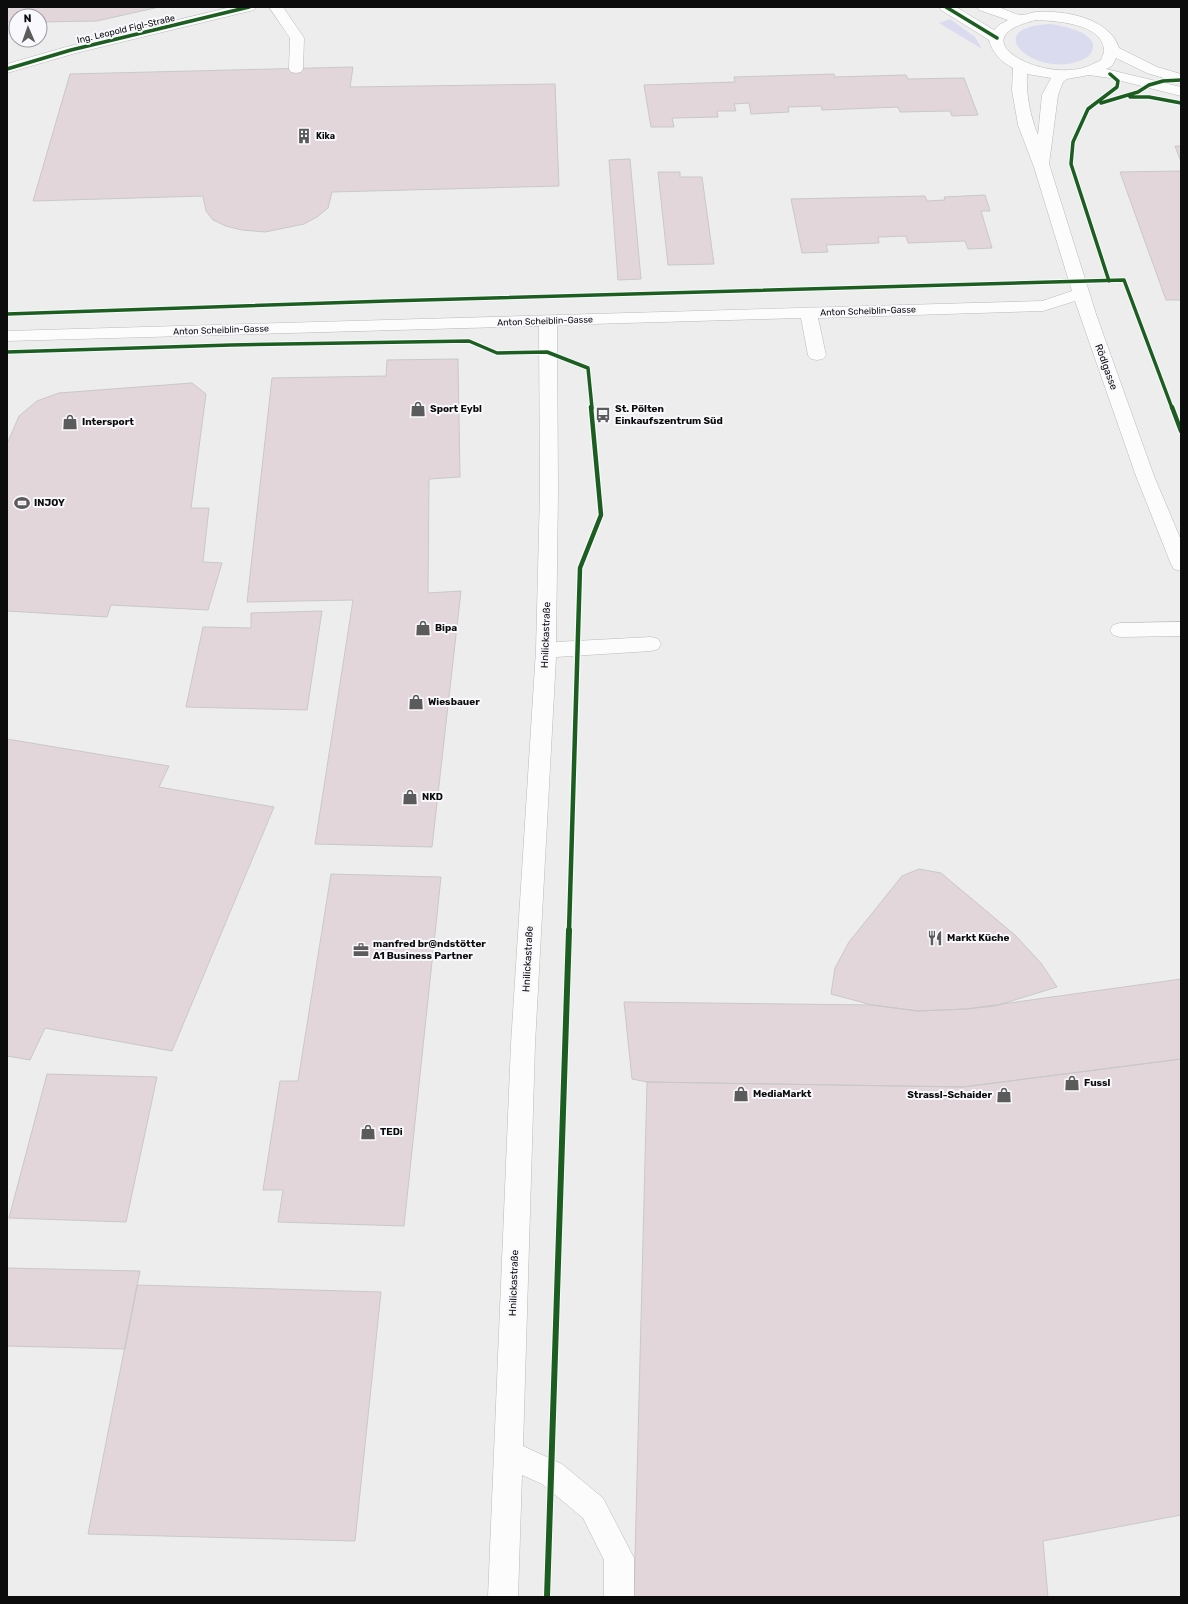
<svg xmlns="http://www.w3.org/2000/svg" width="1188" height="1604" viewBox="0 0 1188 1604" font-family="Rubik,sans-serif">
  <style>
    .green { fill: #dbdbf0 }
    .building { fill: #e3d6db; stroke: #c9c8c9 }
    .lines { fill: none; stroke-linecap: round; stroke-linejoin: round }
    .minor-casing { stroke: #b9babb; stroke-width: 1 }
    .minor { fill: #fcfcfc; fill-rule: evenodd }
    .cycleway-far2-casing { stroke: #f9f9fd; stroke-width: 5.5 }
    .cycleway-far1-casing { stroke: #f9f9fd; stroke-width: 7 }
    .cycleway-casing { stroke: #f9f9fd; stroke-width: 8 }
    .cycleway-far2 { stroke: #1b5e20; stroke-width: 3.5 }
    .cycleway-far1 { stroke: #1b5e20; stroke-width: 4.5 }
    .cycleway { stroke: #1b5e20; stroke-width: 6 }
    .labels { text-anchor: middle; dominant-baseline: central; stroke-width: 4; stroke-linejoin: round; paint-order: stroke }
    .far-street-label { font-size: 9px; fill: #0c0c0d; stroke: #f9f9fd }
    .far-poi-label { font-size: 9px; font-weight: bold; fill: #0c0c0d; stroke: #f9f9fd; text-anchor: start }
    .street-label { font-size: 10px; fill: #0c0c0d; stroke: #f9f9fd }
    .poi-label { font-size: 10px; font-weight: bold; fill: #0c0c0d; stroke: #f9f9fd; text-anchor: start }
  </style>
  <rect width="100%" height="100%" fill="#ededee"/>
  <path class="green" d="M950,19L975,37L982,49L939,23Z
    M1051,24C1062,26 1103,33 1091,53C1088,58 1082,60 1076,62C1032,76 979,27 1051,24Z"/>
  <path class="building" d="M7,7H159L97,21L40,22V16H16V22H7Z
    M353,67L350,87L555,84L559,186L332,192L328,208L317,217L304,224L265,232L242,230L226,226L213,220L206,211L203,196L33,201L70,74Z
    M834,74L835,77L906,75L908,79L964,78L978,115L952,116L950,111L900,112L898,107L822,110L821,106L788,107L789,112L751,114L749,103L734,104L736,111H717L718,117L672,118L674,127H651L644,85L735,82L734,77Z
    M1175,146H1181V162Z
    M630,159L641,279L618,280L609,160Z
    M1181,171V300H1166L1120,172Z
    M658,172H680V177H702L714,264L668,265Z
    M985,195L990,211H981L992,248L968,249L965,241L908,243L906,236L878,237L879,243L826,245L828,252L802,253L791,199L925,196L927,201L945,200L944,197Z
    M458,359L460,477L429,479L428,593L461,591L432,847L315,844L353,600L247,602L272,378L386,376L387,360Z
    M192,383L206,394L191,508H209L203,562L222,563L208,610L111,605L107,617L7,611V444L19,416L37,401L59,393Z
    M322,611L307,710L186,707L203,627L251,628V613Z
    M7,739L169,766L159,787L274,807L172,1051L45,1028L30,1060L7,1056Z
    M919,869L941,873L1015,935L1041,963L1057,987L995,1006L966,1009L918,1011L872,1005L831,994L835,968L849,942L902,876Z
    M331,874L441,877L404,1226L278,1222L283,1190H263L280,1081H298Z
    M1181,979V1059L963,1087L647,1082L632,1079L624,1002L872,1005L918,1011L966,1009Z
    M1181,1059V1515L1043,1541L1048,1597H634L647,1082L963,1087Z
    M47,1074L157,1077L126,1222L9,1218Z
    M7,1268L140,1271L125,1349L7,1346Z
    M137,1285L381,1292L355,1541L88,1534Z"/>
  <g class="lines">
    <defs>
      <path id="minor" d="M231,7H256L254,10L76,53L7,73V64L66,47Z
        M269,7H283L304,38L303,69L301,72L296,73L291,72L289,69L290,38Z
        M939,7H956L994,30L999,25L1008,20L979,10L977,7C984,7 992,6 998,7C1006,9 1014,15 1022,15C1027,15 1032,12 1037,12C1064,10 1110,18 1119,48L1157,67L1181,74L1180,83L1147,73L1116,58L1112,66L1106,69L1181,87V96L1110,78L1089,75L1067,79L1063,82L1058,95L1049,164L1096,314L1154,476L1181,540V571L1174,569L1171,564L1136,476L1075,301L1043,311L818,318L826,355L823,359L817,360L811,359L808,355L801,318L557,325L558,492L556,642L651,637L658,639L661,644L658,649L651,651L556,657L535,1044L523,1446L562,1464L603,1498L634,1558V1597H604V1560L583,1518L542,1484L522,1475L518,1597H488L511,1044L536,650L540,492L539,326L7,341V331L1042,301L1072,291L1034,167L1018,125L1012,90L1013,68C1001,62 992,52 989,40L941,10ZM1036,20C1055,21 1101,23 1104,49C1105,52 1102,57 1101,60C1090,66 1080,70 1068,70C1028,73 964,37 1036,20ZM1027,74L1051,78L1042,95L1038,135C1030,116 1026,94 1027,74Z
        M1181,622V636L1120,637L1113,635L1110,630L1113,625L1120,623Z"/>
    </defs>
    <use href="#minor" class="minor-casing"/>
    <use href="#minor" class="minor"/>
    <defs>
      <path id="cycleway-far2" d="M946,7L997,38
        M7,69L71,50L249,7
        M1130,97H1149L1181,103
        M1101,103L1138,92L1149,85L1163,81L1181,80
        M1109,281L1071,164L1073,142L1088,109L1117,87L1118,81L1110,74
        M7,314L388,301L1124,280L1172,408
        M7,352L231,345L469,341L497,353L547,352L588,368L592,408"/>
      <path id="cycleway-far1" d="M1172,407L1181,431
        M569,931L580,568L601,515L591,407"/>
      <path id="cycleway" d="M547,1597L569,930"/>
    </defs>
    <use href="#cycleway-far2" class="cycleway-far2-casing"/>
    <use href="#cycleway-far1" class="cycleway-far1-casing"/>
    <use href="#cycleway" class="cycleway-casing"/>
    <use href="#cycleway-far2" class="cycleway-far2"/>
    <use href="#cycleway-far1" class="cycleway-far1"/>
    <use href="#cycleway" class="cycleway"/>
  </g>
  <defs>
    <symbol id="building-bare" viewBox="-9 -9 18 18"><path d="M-4-6H4V6H1V3H-1V6H-4ZM-2.5-4.3h1.7v1.8h-1.7ZM.8-4.3h1.7v1.8H.8ZM-2.5-1h1.7V.8h-1.7ZM.8-1h1.7V.8H.8Z" fill="#5b5b5c" stroke="#f9f9fd" stroke-width="2.5" paint-order="stroke"/></symbol>
    <symbol id="shop-bare" viewBox="-9 -9 18 18"><path d="M-5-2.5h2.3a2.7 3.5 0 0 1 5.4 0H5L5.5 6h-11ZM-1.5-2.5h3a1.5 2.3 0 0 0-3 0Z" fill="#5b5b5c" stroke="#f9f9fd" stroke-width="2.5" paint-order="stroke"/></symbol>
    <symbol id="bus-bare" viewBox="-9 -9 18 18"><path d="M-5-6H5V4H4V6H2V4H-2V6H-4V4H-5ZM-3.5-4V0h7V-4ZM-3.5 1.2v1.5H-2V1.2ZM2 1.2v1.5H3.5V1.2Z" fill="#5b5b5c" stroke="#f9f9fd" stroke-width="2.5" paint-order="stroke"/></symbol>
    <symbol id="stadium-bare" viewBox="-9 -9 18 18"><path d="M0-5a6.5 5 0 1 0 0 10a6.5 5 0 1 0 0-10ZM-3.5-1.8h7v3.6h-7Z" fill="#5b5b5c" stroke="#f9f9fd" stroke-width="2.5" paint-order="stroke"/></symbol>
    <symbol id="restaurant-bare" viewBox="-9 -9 18 18"><path d="M-5-6h1v4h1v-4h1v4h1v-4h1v5L-1.5 .5V6h-2V.5L-5-1ZM5-6V6H3V1.5H1.5Q1.5-4 5-6Z" fill="#5b5b5c" stroke="#f9f9fd" stroke-width="2.5" paint-order="stroke"/></symbol>
    <symbol id="office-bare" viewBox="-9 -9 18 18"><path d="M-6-3h4V-5.5h4V-3h4V5H-6ZM-1-4.5V-3h2v-1.5ZM-6 0V1H6V0Z" fill="#5b5b5c" stroke="#f9f9fd" stroke-width="2.5" paint-order="stroke"/></symbol>
  </defs>
  <g fill-rule="evenodd">
    <use href="#building-bare" x="293" y="125" width="22" height="22"/>
    <use href="#shop-bare" x="407" y="398" width="22" height="22"/>
    <use href="#bus-bare" x="592" y="404" width="22" height="22"/>
    <use href="#shop-bare" x="59" y="411" width="22" height="22"/>
    <use href="#stadium-bare" x="11" y="492" width="22" height="22"/>
    <use href="#shop-bare" x="412" y="617" width="22" height="22"/>
    <use href="#shop-bare" x="405" y="691" width="22" height="22"/>
    <use href="#shop-bare" x="399" y="786" width="22" height="22"/>
    <use href="#restaurant-bare" x="924" y="927" width="22" height="22"/>
    <use href="#office-bare" x="350" y="939" width="22" height="22"/>
    <use href="#shop-bare" x="1061" y="1072" width="22" height="22"/>
    <use href="#shop-bare" x="730" y="1083" width="22" height="22"/>
    <use href="#shop-bare" x="993" y="1084" width="22" height="22"/>
    <use href="#shop-bare" x="357" y="1121" width="22" height="22"/>
  </g>
  <g class="labels">
    <g class="far-street-label">
      <text transform="translate(126 29) rotate(-13)">Ing. Leopold Figl-Straße</text>
      <text transform="translate(868 311) rotate(-2)">Anton Scheiblin-Gasse</text>
      <text transform="translate(545 321) rotate(-2)">Anton Scheiblin-Gasse</text>
      <text transform="translate(221 330) rotate(-2)">Anton Scheiblin-Gasse</text>
    </g>
    <g class="far-poi-label">
      <text x="316" y="136">Kika</text>
    </g>
    <g class="street-label">
      <text transform="translate(1106 367) rotate(70)">Rödlgasse</text>
      <text transform="translate(546 635) rotate(-88)">Hnilickastraße</text>
      <text transform="translate(528 959) rotate(-87)">Hnilickastraße</text>
      <text transform="translate(514 1283) rotate(-88)">Hnilickastraße</text>
    </g>
    <g class="poi-label">
      <text x="430" y="409">Sport Eybl</text>
      <text x="615" y="409">St. Pölten<tspan x="615" dy="12">Einkaufszentrum Süd</tspan></text>
      <text x="82" y="422">Intersport</text>
      <text x="34" y="503">INJOY</text>
      <text x="435" y="628">Bipa</text>
      <text x="428" y="702">Wiesbauer</text>
      <text x="422" y="797">NKD</text>
      <text x="947" y="938">Markt Küche</text>
      <text x="373" y="944">manfred br@ndstötter<tspan x="373" dy="12">A1 Business Partner</tspan></text>
      <text x="1084" y="1083">Fussl</text>
      <text x="753" y="1094">MediaMarkt</text>
      <text x="992" y="1095" text-anchor="end">Strassl-Schaider</text>
      <text x="380" y="1132">TEDi</text>
    </g>
  </g>
  <rect width="1188" height="1604" fill="none" stroke="#0c0c0d" stroke-width="16"/>
  <g transform="translate(28 28) rotate(358)"><circle r="19" fill="#f9f9fd" stroke="#9a9a9d"/>
  <path d="M0-3L7 15L0 10L-7 15Z" fill="#5b5b5c"/>
  <text y="-6" font-size="11" font-weight="bold" text-anchor="middle" fill="#0c0c0d">N</text>
  </g>
</svg>
